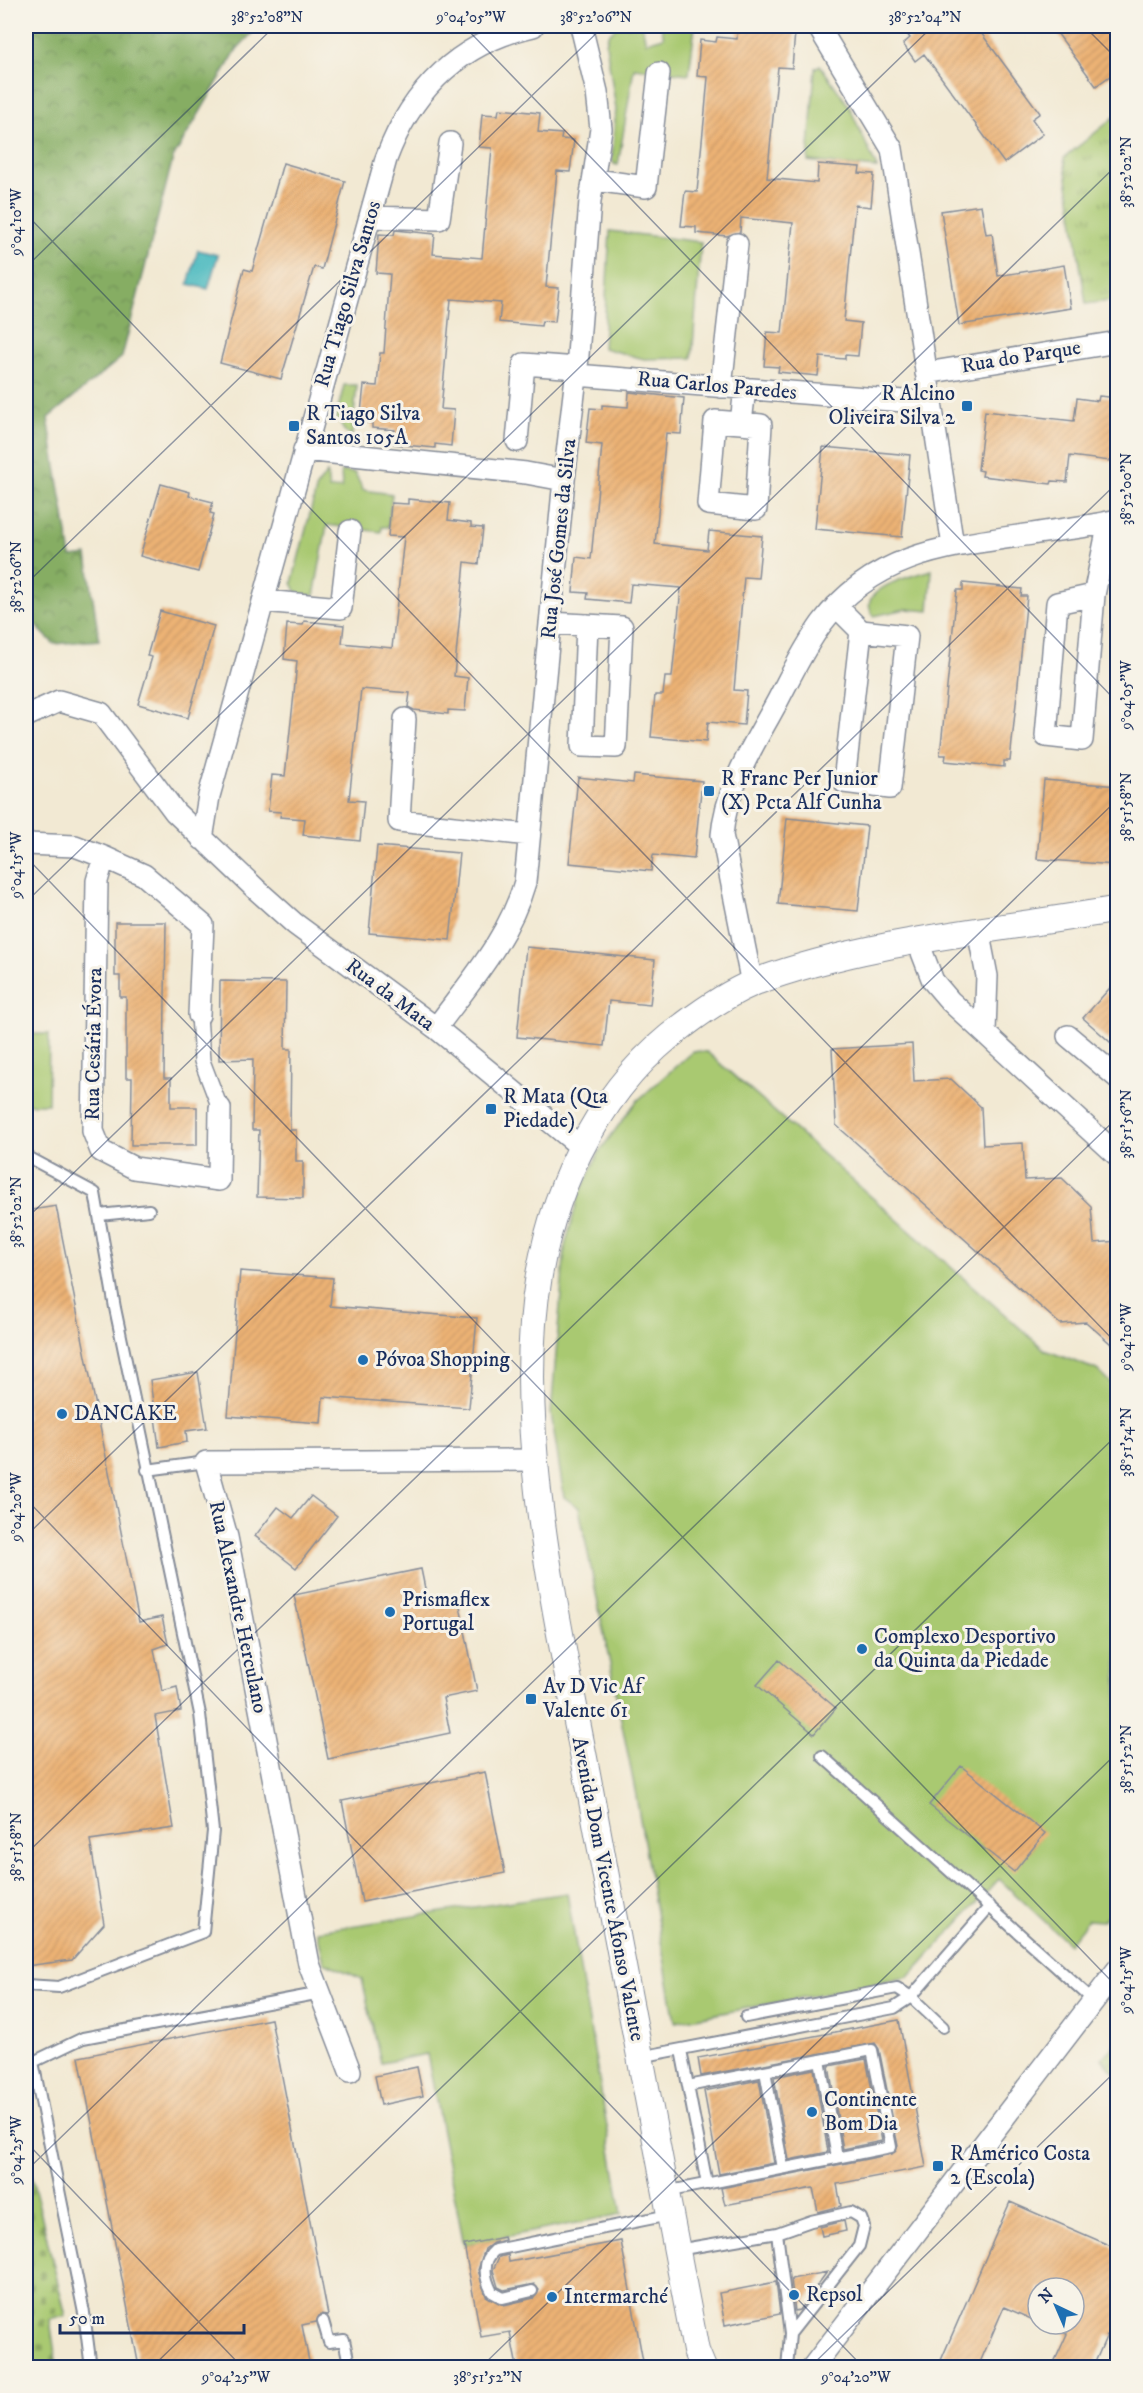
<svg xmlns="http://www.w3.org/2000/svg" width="1143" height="2393" viewBox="0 0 1143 2393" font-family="'IM FELL DW Pica',serif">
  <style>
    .green { fill: #a9c971; stroke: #627c68; stroke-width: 1.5 }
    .forest { fill: url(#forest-crowns); stroke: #506e60; stroke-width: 1.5 }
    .cemetery { fill: url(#cemetery-stones); stroke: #627c68; stroke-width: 1.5 }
    .park { fill: url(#park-tufts); stroke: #627c68; stroke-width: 1.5 }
    .water { fill: #4ab9bf; stroke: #32748e; stroke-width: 1.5 }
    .building { fill: url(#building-hatch) }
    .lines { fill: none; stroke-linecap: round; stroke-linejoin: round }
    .service-casing { stroke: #868c98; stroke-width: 14 }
    .pedestrian-casing { stroke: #868c98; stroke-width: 18 }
    .minor-casing { stroke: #868c98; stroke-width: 24 }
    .tertiary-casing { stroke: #868c98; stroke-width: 28 }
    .service { stroke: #fff; stroke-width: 10 }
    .pedestrian { stroke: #fff; stroke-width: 15 }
    .minor { stroke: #fff; stroke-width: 21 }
    .tertiary { stroke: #fff; stroke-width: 26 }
    .ticks { fill: none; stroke: #1b2f5e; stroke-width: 1.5; stroke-opacity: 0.45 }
    .poi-dot { fill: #1f6fb2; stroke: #f7f3e8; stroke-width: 2 }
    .labels { text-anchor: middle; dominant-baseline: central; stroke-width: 6; stroke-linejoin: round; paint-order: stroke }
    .street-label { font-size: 21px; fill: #1b2f5e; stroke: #f7f3e8 }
    .poi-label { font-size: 21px; fill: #1b2f5e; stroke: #f7f3e8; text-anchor: start }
    .neatline { fill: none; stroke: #1b2f5e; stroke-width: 2 }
    .ticks-label { font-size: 15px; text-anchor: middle; fill: #1b2f5e }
  </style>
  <defs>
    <pattern id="forest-crowns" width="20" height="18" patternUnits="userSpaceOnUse" patternTransform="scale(1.5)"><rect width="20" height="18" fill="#86ad63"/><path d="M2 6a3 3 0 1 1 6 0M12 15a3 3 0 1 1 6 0" fill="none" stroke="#6d8d55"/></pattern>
    <pattern id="cemetery-stones" width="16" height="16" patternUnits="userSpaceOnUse" patternTransform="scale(1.5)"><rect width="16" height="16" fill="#a9c971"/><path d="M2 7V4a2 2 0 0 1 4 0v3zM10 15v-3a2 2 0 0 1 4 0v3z" fill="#89a460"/></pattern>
    <pattern id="park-tufts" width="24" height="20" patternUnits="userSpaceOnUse" patternTransform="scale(1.5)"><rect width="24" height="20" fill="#a9c971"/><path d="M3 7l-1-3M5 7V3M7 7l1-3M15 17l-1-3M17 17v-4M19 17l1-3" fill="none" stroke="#89a460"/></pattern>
    <pattern id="building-hatch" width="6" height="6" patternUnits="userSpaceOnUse" patternTransform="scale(1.5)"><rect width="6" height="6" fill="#ecb274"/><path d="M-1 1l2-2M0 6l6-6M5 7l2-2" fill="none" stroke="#ca9967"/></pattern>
  </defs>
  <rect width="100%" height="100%" fill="#f7f3e8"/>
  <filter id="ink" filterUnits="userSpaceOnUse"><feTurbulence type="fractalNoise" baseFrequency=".0167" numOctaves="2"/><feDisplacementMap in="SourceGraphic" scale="12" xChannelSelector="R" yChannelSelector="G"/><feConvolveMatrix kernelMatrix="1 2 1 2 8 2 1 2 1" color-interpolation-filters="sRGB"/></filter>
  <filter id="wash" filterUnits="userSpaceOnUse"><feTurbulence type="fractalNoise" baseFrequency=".008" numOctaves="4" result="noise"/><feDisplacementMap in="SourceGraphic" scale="24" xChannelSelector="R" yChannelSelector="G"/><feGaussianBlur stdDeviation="1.35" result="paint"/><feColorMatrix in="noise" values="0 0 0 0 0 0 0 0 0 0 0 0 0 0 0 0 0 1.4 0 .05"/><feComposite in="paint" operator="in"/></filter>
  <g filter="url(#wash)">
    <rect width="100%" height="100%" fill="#f2e9d3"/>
    <path class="green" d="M618,26H642L646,42L664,37L661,26H695L689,74L634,68L618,165L614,164L612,158L616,109L606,44L608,35Z
      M820,65L849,106L877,168L808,161L815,68Z
      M610,231L701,242L692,358L644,359L603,348Z
      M344,385H357L352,436L345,432L336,417Z
      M341,471L355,473L363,490L392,494L388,527H382L381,532L327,525L314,596L297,593L292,583L317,486L327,473L329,489L342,488Z
      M932,570L929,611L906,609L874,616C852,589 915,575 932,570Z
      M26,1034H49L48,1104H26Z
      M693,1051L707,1052L1045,1350L1097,1370L1117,1389V1903L1103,1921L1088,1920L1069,1944L999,1879L909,1977L675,2022L635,1790L579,1508L564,1497L551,1413L565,1246L578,1198L599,1152L636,1102Z
      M567,1893L622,2214L464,2245L427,2054L381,2063L362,1979L324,1962L317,1931Z"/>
    <path class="forest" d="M26,26H259L237,49L173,158L122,357L48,418L71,557L87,555L99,640L54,644L26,616Z"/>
    <path class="cemetery" d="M26,2153L66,2316L50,2320L57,2367H26Z"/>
    <path class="park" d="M1117,115V300L1086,304L1064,158Z
      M1117,2040V2076L1102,2059Z"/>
    <path class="water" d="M198,250L218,255L208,289L188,284Z"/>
    <g id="blocks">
      <path class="building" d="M738,26H782L781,30L795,32L792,68L778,67L767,178L817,183L818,164L860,167L859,173L874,174L871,207L855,205L844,321L861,323L858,356L845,355V359L820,357L818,376L778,372L779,367L764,366L767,332L782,333L793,223L741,218L740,232L727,236L696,233V227L681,226L685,191L697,192L705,111L708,77L697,76L700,40L716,42L717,37L737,39Z
        M901,26H976L1040,113L1032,119L1043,134L1004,163L924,54L915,61L903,44L910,38Z
        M1052,26H1112L1118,33V70L1096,86Z
        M499,109L540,113L538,132L562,134L561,139L574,140L570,172L557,171L546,287L559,288L555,322L542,321L541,326L499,322L501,303L451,299L441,409L454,410L451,446L435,444V448L394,444L395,430L372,428V423L360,422L364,385L377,386L380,353H384L390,274L376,273L379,234L394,235L395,230L435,234L433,254L482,258L492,148L479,147L482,114L498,115Z
        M283,163L345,181L322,269L314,267L281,379L220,363L244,269L252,271Z
        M981,205L986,234L992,233L998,276L1064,265L1071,308L959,325L941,211Z
        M629,392L684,398L681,434L666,433L655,544L707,550L709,531L762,536L758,578L744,577L734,690L747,691L744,725L708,722L706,742L651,737L655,695H663L665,677H672L681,588L631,584L629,603L587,599L588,593L573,592L576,557L591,559L602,445L586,443L590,408L602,409V405L628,407Z
        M1099,396L1118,398V462L1070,456L1067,482L1052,481L1051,484L982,476L983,471L978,470L985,411L1074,421L1077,398L1098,401Z
        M823,447L910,455L902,537L815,529Z
        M161,484L190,492L189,496L213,502L210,513L214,514L198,572L140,556Z
        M408,499L450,503L448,520L471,523V527L483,528L479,564L465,562L454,676L468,678L465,711L448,710V714L414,710L408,707L410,693L361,689L349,800L364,801L360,841L303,835L305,819L280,817L281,812L268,811L272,775L285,776L294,694L297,661L284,659L287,624L303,625L304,621L344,625L342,643L392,648L404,537L388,536L391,503L408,504Z
        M963,583L1022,589L1021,596H1027L1010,761H1004V767L945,761L946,755H940L957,590H963Z
        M160,611L214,626L188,718L138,704L152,657L147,656Z
        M634,775L702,781L694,859L653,855L651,871L569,863L578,777L633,783Z
        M1044,780L1118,786L1115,865L1037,859Z
        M787,818L867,826L858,911L778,904Z
        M377,846L459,853L450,940L369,933Z
        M115,922H166L164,1078H171V1107H197V1145H131L132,1078H126V997H120V976H115Z
        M526,947L655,960L650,1005L609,1001L604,1046L517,1037Z
        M1118,979V1049L1083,1018Z
        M220,981L286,982L285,1049H291L290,1130H296V1161H303V1198L257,1197L259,1130H252L253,1059L219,1060Z
        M912,1044L914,1081L951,1079L981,1107L983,1145L1023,1143L1025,1180L1062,1178L1091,1206L1094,1243L1118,1241V1350L1086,1322L1060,1324L836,1125L832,1049Z
        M56,1206L139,1622L162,1617L168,1644L154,1649L162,1691L177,1687L181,1711L155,1716L174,1828L90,1840L104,1924L72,1960L26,1966V1211Z
        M240,1271L333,1278L330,1306L477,1318L469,1408L323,1397L321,1423L228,1416Z
        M198,1372L207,1428L186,1431L187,1442L159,1447L150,1380Z
        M311,1496L337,1516L296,1568L255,1536L278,1507L293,1518Z
        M421,1569L429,1608L459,1601L477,1691L443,1698L450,1733L328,1759L294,1595Z
        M779,1660L836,1708L814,1734L757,1685Z
        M961,1766L1045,1833L1014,1872L929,1805Z
        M485,1772L505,1873L362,1902L342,1801Z
        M271,2019L328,2315L320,2314L316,2322L302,2325L310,2367H139L79,2057Z
        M899,2020L926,2167L837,2184L841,2206L818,2212L813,2188L725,2205L721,2188L892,2154L898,2146L879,2049L875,2043L701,2076L698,2058Z
        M866,2059L882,2141L843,2149L829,2066Z
        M417,2067L423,2096L381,2105L375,2076Z
        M814,2069L828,2152L789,2160L774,2077Z
        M759,2080L774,2163L719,2174L704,2091Z
        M1010,2202L1118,2249V2339L1107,2335L1093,2367H1052L1067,2334L1043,2324H1074V2288H1038V2322L1004,2307L978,2367H938Z
        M844,2221L846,2231L822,2236L820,2227Z
        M504,2237L505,2240L493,2243L485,2249L478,2270L486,2296L504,2305L534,2298L539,2290L534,2284L504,2290L498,2287L493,2270L499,2257L508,2255L509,2262L621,2241L644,2367H517L510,2332L481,2337L464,2245Z
        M827,2272L799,2310L795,2311L791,2279Z
        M776,2282L780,2314L725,2325L719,2293Z"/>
    </g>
  </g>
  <g filter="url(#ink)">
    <use href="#blocks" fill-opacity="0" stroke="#868c98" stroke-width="1.5"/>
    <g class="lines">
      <defs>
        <path id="service" d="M26,1156L95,1193L115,1308L200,1714L213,1831L203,1932L59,1987L26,1985
          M99,1215L149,1210
          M147,1470L206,1462
          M822,1756L1093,2000
          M746,2017L897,1988L911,1997L943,2027
          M640,2057L894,2008L911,1997L990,1906
          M820,2060L837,2158
          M765,2071L783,2168
          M688,2086L707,2184
          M665,2192L891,2147L872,2050L688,2086L681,2050
          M777,2233L811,2221L851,2212L861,2218L864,2226L859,2246L790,2334
          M677,2250L777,2233L790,2334L787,2368
          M532,2291L503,2298L492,2292C484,2277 482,2261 495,2250L669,2215
          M323,2321L329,2342L344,2340L350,2368
          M91,2368L84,2313L33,2062L83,2038L321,1993"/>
        <path id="pedestrian" d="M199,1015L202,1061L220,1108"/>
        <path id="minor" d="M818,26L892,149L953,546
          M595,180L646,187L659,73
          M370,217L439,219L450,143
          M926,373L1118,342
          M576,375L929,403
          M721,387L737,244
          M741,423L715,421L708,504L756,509L761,425L741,423L745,388
          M517,441L524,364L577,368
          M304,450L526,473L564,480
          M1094,595L1057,603L1046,736L1082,740L1094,595L1109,522
          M263,601L341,608L350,531
          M836,606L861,631L907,636L890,788L844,782L861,631
          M550,623L622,627L616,747L582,746L587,625
          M26,716L59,701L101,713L175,812L258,891L295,924L436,1028L581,1147
          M405,719L399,821L529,835
          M202,839L209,796L386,159C412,89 461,42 533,26
          M26,844L75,846L104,857
          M978,930L987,976L985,1031
          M918,942L933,981L950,1001L1118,1156
          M752,984L722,835C726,786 754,745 777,702C791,675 804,648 822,623C875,552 951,546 1032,534C1060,529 1090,527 1118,520
          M199,1015L203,925L144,875L104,857L97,881L93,1131L101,1151L134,1168L219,1180L220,1108
          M436,1028C470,982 509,938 525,882L564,480L577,368L590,201L601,129L597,92L581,26
          M1068,1036L1118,1078
          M350,2071L309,1964L227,1537L206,1462L536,1460
          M812,2368L1118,1969"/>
        <path id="tertiary" d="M703,2368L696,2351C659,2161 623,1970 588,1779C559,1624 512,1431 539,1275C556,1179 604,1083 684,1025C705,1009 731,992 755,982C871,939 997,931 1118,909"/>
      </defs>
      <use href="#service" class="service-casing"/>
      <use href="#pedestrian" class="pedestrian-casing"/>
      <use href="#minor" class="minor-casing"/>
      <use href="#tertiary" class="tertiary-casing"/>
      <use href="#service" class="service"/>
      <use href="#pedestrian" class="pedestrian"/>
      <use href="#minor" class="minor"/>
      <use href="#tertiary" class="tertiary"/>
    </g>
  </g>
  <path class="ticks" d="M464,26L1118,703M1084,26L1118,60M26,214L1118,1345M26,267L275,26M26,584L604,26M26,857L1118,1988M26,902L933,26M26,1219L1118,164M26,1499L864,2368M26,1536L1118,482M26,1854L1118,799M26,2142L243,2368M26,2171L1118,1117M151,2368L1118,1434M480,2368L1118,1752M809,2368L1118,2069"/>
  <g class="poi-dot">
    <rect x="961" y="400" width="12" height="12" rx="3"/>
    <rect x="288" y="420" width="12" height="12" rx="3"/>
    <rect x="703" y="785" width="12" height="12" rx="3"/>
    <rect x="485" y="1103" width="12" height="12" rx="3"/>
    <circle cx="363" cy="1360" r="6"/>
    <circle cx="62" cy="1414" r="6"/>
    <circle cx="390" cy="1612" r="6"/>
    <circle cx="862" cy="1649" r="6"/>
    <rect x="525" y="1693" width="12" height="12" rx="3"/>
    <circle cx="812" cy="2112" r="6"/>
    <rect x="932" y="2160" width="12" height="12" rx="3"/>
    <circle cx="794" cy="2295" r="6"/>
    <circle cx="552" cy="2297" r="6"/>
  </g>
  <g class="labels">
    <g class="street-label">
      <text transform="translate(348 294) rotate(-74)">Rua Tiago Silva Santos</text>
      <text transform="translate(1021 357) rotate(-9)">Rua do Parque</text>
      <text transform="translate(717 386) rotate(5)">Rua Carlos Paredes</text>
      <text transform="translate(559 539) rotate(-84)">Rua José Gomes da Silva</text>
      <text transform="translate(390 995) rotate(37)">Rua da Mata</text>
      <text transform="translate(94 1044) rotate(-89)">Rua Cesária Évora</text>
      <text transform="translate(238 1607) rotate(78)">Rua Alexandre Herculano</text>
      <text transform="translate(608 1889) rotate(79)">Avenida Dom Vicente Afonso Valente</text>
    </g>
    <g class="poi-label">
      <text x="955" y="394" text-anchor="end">R Alcino<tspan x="955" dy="24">Oliveira Silva 2</tspan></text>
      <text x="306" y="414">R Tiago Silva<tspan x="306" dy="24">Santos 105A</tspan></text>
      <text x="721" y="779">R Franc Per Junior<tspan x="721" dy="24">(X) Pcta Alf Cunha</tspan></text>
      <text x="503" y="1097">R Mata (Qta<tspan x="503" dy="24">Piedade)</tspan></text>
      <text x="375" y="1360">Póvoa Shopping</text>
      <text x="74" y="1414">DANCAKE</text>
      <text x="402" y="1600">Prismaflex<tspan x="402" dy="24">Portugal</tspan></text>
      <text x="874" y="1637">Complexo Desportivo<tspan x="874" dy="24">da Quinta da Piedade</tspan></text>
      <text x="543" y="1687">Av D Vic Af<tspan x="543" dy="24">Valente 61</tspan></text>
      <text x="824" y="2100">Continente<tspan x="824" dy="24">Bom Dia</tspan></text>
      <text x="950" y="2154">R Américo Costa<tspan x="950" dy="24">2 (Escola)</tspan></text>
      <text x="806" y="2295">Repsol</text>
      <text x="564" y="2297">Intermarché</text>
    </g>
  </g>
  <rect width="1143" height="2393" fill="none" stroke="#f7f3e8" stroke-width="66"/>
  <g transform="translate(1056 2306) rotate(316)"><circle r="28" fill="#f7f3e8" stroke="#9fa5b1" stroke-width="1.5"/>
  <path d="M0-4.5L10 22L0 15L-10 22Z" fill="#1f6fb2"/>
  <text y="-9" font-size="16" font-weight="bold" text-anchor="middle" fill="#1b2f5e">N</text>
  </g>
  <path d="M60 2324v9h184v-9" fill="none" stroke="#1b2f5e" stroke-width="3"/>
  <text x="69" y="2324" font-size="18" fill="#1b2f5e" stroke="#f7f3e8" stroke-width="4.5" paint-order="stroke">50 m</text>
  <rect x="33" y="33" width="1077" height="2327" class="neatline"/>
  <g class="ticks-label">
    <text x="267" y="22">38°52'08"N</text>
    <text x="471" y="22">9°04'05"W</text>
    <text x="596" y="22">38°52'06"N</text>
    <text x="925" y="22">38°52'04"N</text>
    <text transform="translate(1126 172) rotate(-90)" y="5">38°52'02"N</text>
    <text transform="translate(16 222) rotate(-90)" y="5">9°04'10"W</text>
    <text transform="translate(1126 489) rotate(-90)" y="5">38°52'00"N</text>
    <text transform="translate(16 577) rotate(-90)" y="5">38°52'06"N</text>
    <text transform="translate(1126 695) rotate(-90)" y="5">9°04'05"W</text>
    <text transform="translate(1126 807) rotate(-90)" y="5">38°51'58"N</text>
    <text transform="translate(16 865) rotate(-90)" y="5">9°04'15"W</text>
    <text transform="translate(1126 1124) rotate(-90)" y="5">38°51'56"N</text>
    <text transform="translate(16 1212) rotate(-90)" y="5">38°52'02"N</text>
    <text transform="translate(1126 1337) rotate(-90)" y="5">9°04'10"W</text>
    <text transform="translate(1126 1442) rotate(-90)" y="5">38°51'54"N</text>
    <text transform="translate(16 1507) rotate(-90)" y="5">9°04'20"W</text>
    <text transform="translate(1126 1759) rotate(-90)" y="5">38°51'52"N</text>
    <text transform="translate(16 1847) rotate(-90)" y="5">38°51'58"N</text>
    <text transform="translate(1126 1980) rotate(-90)" y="5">9°04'15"W</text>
    <text transform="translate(16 2150) rotate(-90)" y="5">9°04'25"W</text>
    <text x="236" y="2382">9°04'25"W</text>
    <text x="488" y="2382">38°51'52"N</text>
    <text x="856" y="2382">9°04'20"W</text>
  </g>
</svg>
